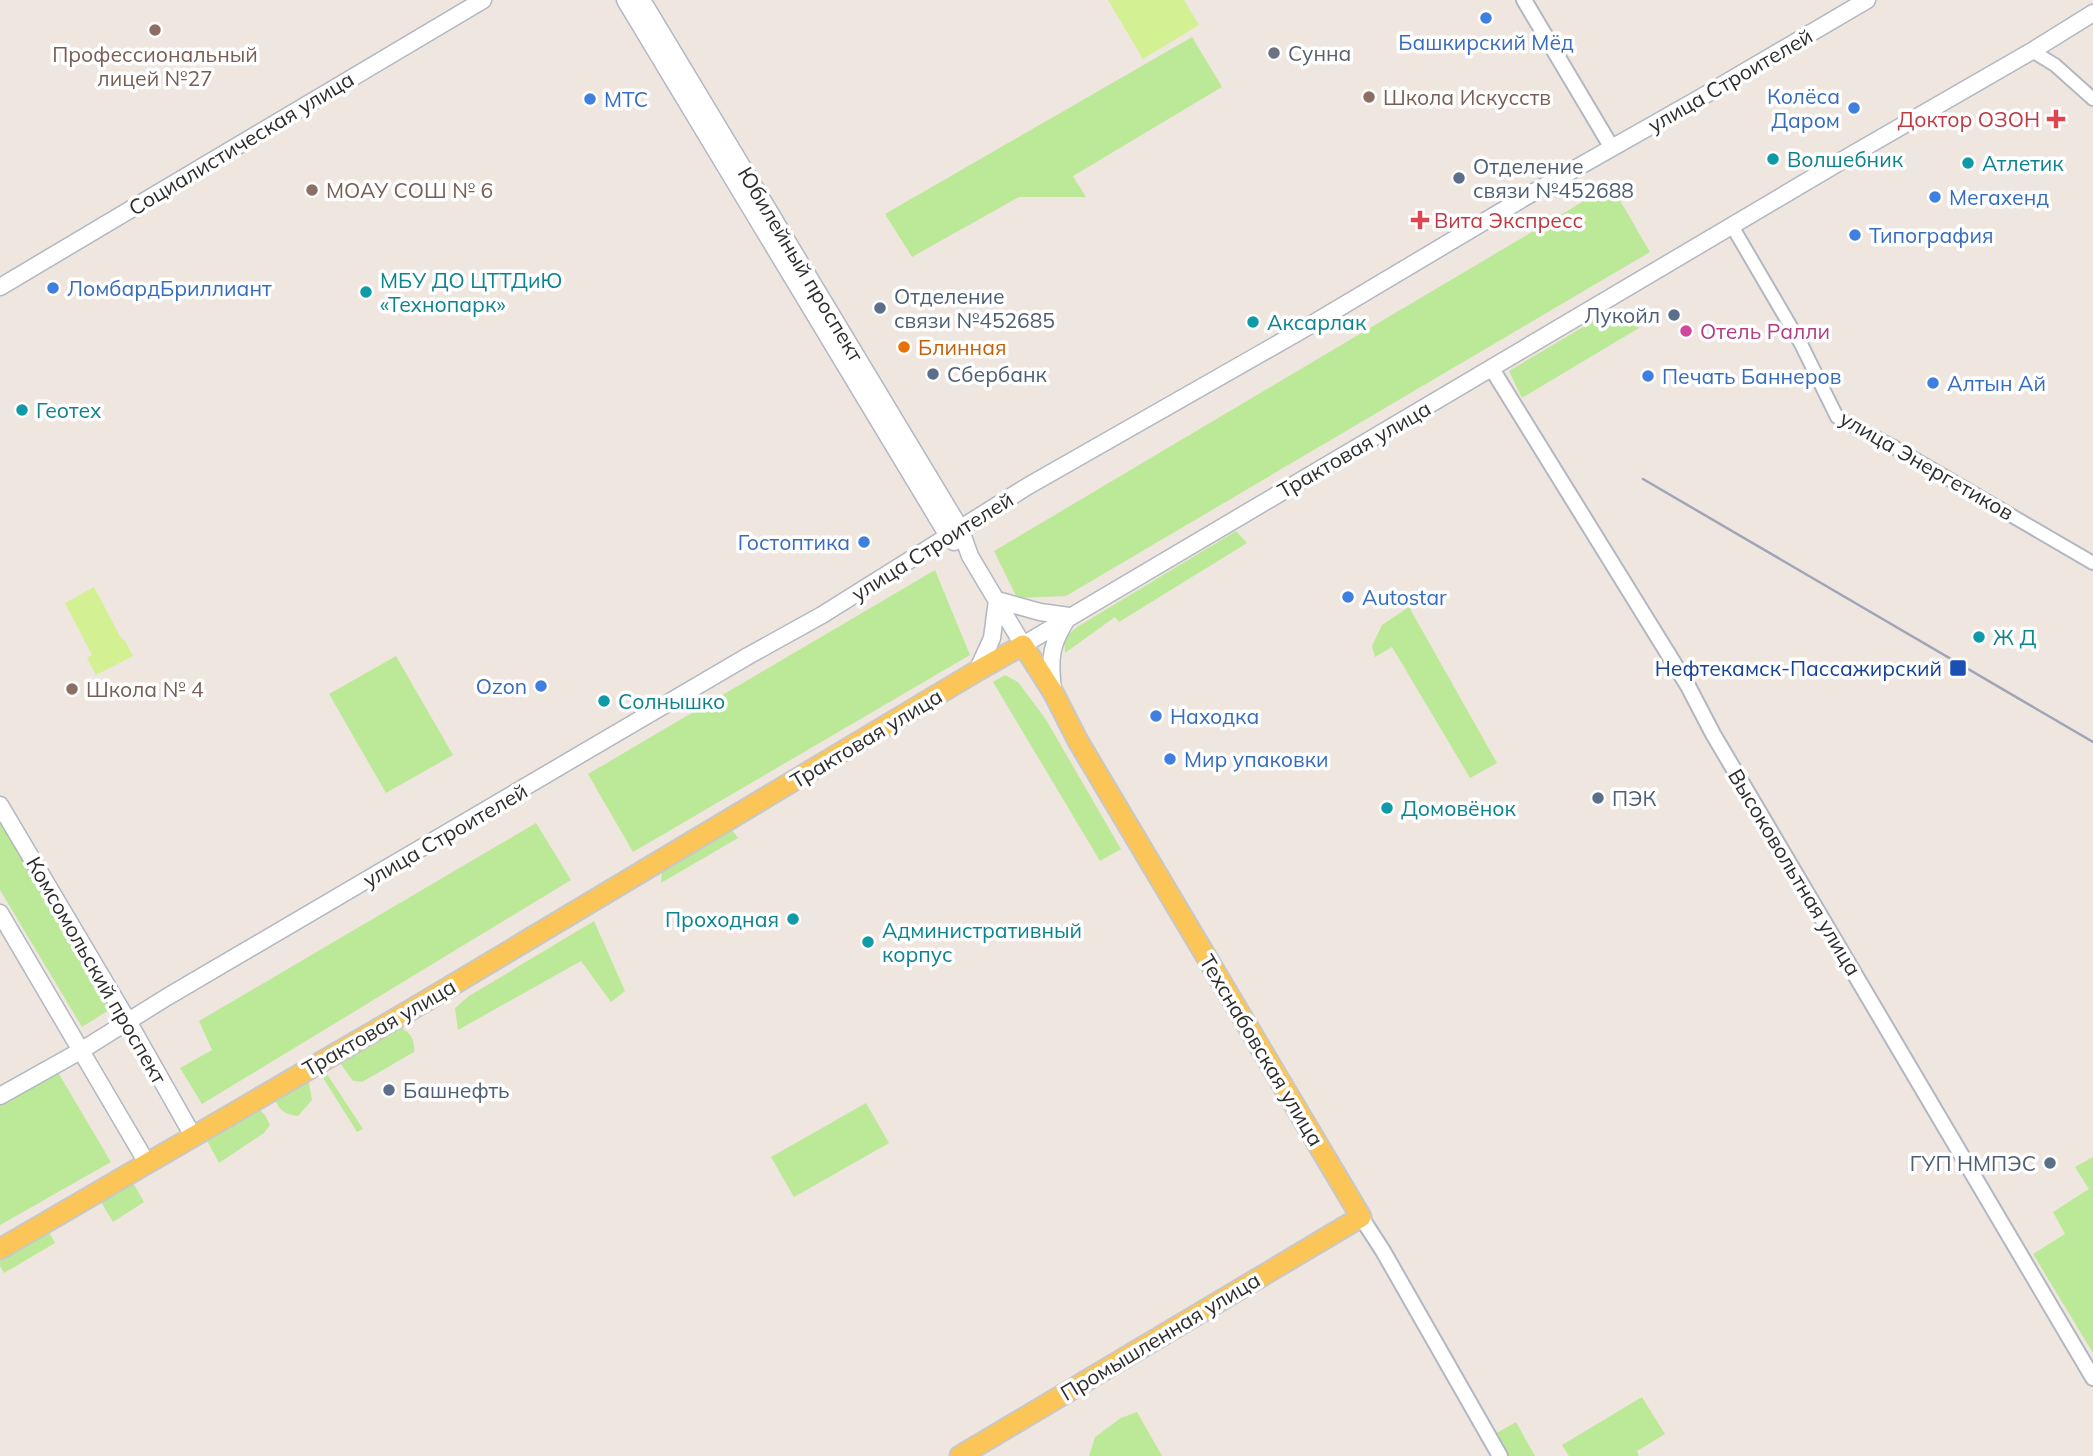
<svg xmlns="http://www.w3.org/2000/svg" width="2093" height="1456" viewBox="0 0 2093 1456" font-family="Mulish,sans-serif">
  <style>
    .green { fill: #bce997 }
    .pitch { fill: #d3f192 }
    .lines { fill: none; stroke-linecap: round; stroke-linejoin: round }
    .minor-casing { stroke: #b2b7c1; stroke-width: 16 }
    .tertiary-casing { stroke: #b2b7c1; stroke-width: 18 }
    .secondary-casing { stroke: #b2b7c1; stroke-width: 19 }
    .primary-casing { stroke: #c8c8c8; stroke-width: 23 }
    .minor { stroke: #fff; stroke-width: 12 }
    .tertiary { stroke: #fff; stroke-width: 14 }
    .secondary { stroke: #fff; stroke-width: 16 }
    .primary { stroke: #fcc557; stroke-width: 19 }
    .rail { stroke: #a0a6b8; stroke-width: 2.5 }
    .shop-dot { fill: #3f7fe0; stroke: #fff; stroke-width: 2.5 }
    .education-dot { fill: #8d6e63; stroke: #fff; stroke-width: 2.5 }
    .worship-dot { fill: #6b7280; stroke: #fff; stroke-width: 2.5 }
    .health-dot { fill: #e0444e; stroke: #fff; stroke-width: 2.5 }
    .culture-dot { fill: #0f9aa8; stroke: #fff; stroke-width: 2.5 }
    .service-dot { fill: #5c6f8a; stroke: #fff; stroke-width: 2.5 }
    .hotel-dot { fill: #d1479c; stroke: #fff; stroke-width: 2.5 }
    .food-dot { fill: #e8710a; stroke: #fff; stroke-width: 2.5 }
    .transit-dot { fill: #1a4fb4; stroke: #fff; stroke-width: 2.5 }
    .labels { text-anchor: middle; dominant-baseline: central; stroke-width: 7; stroke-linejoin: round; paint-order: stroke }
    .shop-label { font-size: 21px; fill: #366cbe; stroke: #fff; text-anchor: start }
    .worship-label { font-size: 21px; fill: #5b616d; stroke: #fff; text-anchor: start }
    .education-label { font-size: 21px; fill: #785e54; stroke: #fff; text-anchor: start }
    .street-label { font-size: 21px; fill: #2d2d2d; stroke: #fff }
    .health-label { font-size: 21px; fill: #be3a42; stroke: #fff; text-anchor: end }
    .culture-label { font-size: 21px; fill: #0d838f; stroke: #fff; text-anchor: start }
    .service-label { font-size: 21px; fill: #4e5e75; stroke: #fff; text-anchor: start }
    .hotel-label { font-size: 21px; fill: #b23c85; stroke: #fff; text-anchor: start }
    .food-label { font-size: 21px; fill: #c56008; stroke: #fff; text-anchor: start }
    .transit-label { font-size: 21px; fill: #164399; stroke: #fff; text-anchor: end }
  </style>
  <rect width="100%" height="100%" fill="#efe6df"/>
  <path class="green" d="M1192,37L1222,87L1073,176L1086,197H1019L912,257L885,214Z
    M1611,185L1650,252L1066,596L1017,598L994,551Z
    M1605,314L1636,324L1639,328L1522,398L1509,371Z
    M1236,531L1247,543L1119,622L1115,617L1065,653L1064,638L1077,627Z
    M935,570L970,655L633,852L588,774Z
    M1409,607L1497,763L1470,778L1392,647L1375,657L1372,646L1382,625Z
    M396,656L453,755L386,793L329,694Z
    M1005,675L1018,682L1045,718L1121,849L1100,861L993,682Z
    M0,817L93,980L112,1008L82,1027L0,890Z
    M536,823L571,880L202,1104L180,1068L212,1050L199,1021Z
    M732,830L738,838L661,883L662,872Z
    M594,921L625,991L611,1002L581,961L458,1030L455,1008L469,996Z
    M396,1025C409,1031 415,1037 414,1052L362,1082L353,1081L340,1063L342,1056Z
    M56,1069L111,1162L0,1225V1104Z
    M325,1071L363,1129L357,1132L320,1073Z
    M299,1079L309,1083L312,1100L298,1116C283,1114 276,1108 274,1093Z
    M866,1103L889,1143L794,1197L771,1157Z
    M255,1105L265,1115L270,1125L264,1133L219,1163L206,1139Z
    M2093,1157V1353L2033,1254L2065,1234L2053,1212L2089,1189L2075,1167Z
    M133,1183L144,1202L113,1222L101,1202Z
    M49,1232L55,1243L4,1273L0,1266V1260Z
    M1642,1397L1665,1434L1637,1451L1639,1456H1569L1562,1445Z
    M1137,1412L1162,1456H1089L1095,1437L1121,1418Z
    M1516,1422L1535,1456H1505L1493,1435Z"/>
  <path class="pitch" d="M1108,0H1184L1199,25L1143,59Z
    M94,587L122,640L124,639L133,656L96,675L87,658L92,655L65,603Z"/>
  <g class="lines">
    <defs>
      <path id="minor" d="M2032,51L2055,65L2093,99
        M1732,226L1801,344L1837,417L1892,446L2093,563"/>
      <path id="tertiary" d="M1524,0L1612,148
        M1492,369L1688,686L1713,734L2093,1378
        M1361,1217L1383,1251L1500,1456"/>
      <path id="secondary" d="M625,0L948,536L954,542
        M642,0L960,528L970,556L1023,645L1848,157L2032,51L2093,13
        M0,287L483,0
        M997,600L1040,612L1069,616C1051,643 1049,657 1053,689
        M977,671L992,638L997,600
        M0,805L128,1021L193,1136
        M0,913L147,1163
        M0,1096L82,1050L167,997L748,656L822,615L1028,486L1302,330L1527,196L1700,98L1867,0"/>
      <path id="primary" d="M0,1249L414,1008L977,671L1023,645L1053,692L1078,741L1361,1217L960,1456"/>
    </defs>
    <use href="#minor" class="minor-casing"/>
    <use href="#tertiary" class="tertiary-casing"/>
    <use href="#secondary" class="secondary-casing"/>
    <use href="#primary" class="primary-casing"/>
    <use href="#minor" class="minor"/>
    <use href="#tertiary" class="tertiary"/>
    <use href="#secondary" class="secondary"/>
    <use href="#primary" class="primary"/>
    <path class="rail" d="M1643,479L2093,742"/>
  </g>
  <g class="shop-dot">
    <circle cx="1486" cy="18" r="7"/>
    <circle cx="590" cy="99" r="7"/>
    <circle cx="1854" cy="108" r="7"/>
    <circle cx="1935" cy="197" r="7"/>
    <circle cx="1855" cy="235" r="7"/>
    <circle cx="53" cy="288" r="7"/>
    <circle cx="1648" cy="376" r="7"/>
    <circle cx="1933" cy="383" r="7"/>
    <circle cx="864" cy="542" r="7"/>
    <circle cx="1348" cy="597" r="7"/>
    <circle cx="541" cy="686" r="7"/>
    <circle cx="1156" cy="716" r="7"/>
    <circle cx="1170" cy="759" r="7"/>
  </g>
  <g class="education-dot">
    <circle cx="155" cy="30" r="7"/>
    <circle cx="1369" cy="97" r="7"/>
    <circle cx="312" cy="190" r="7"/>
    <circle cx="72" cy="689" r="7"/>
  </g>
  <circle class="worship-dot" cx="1274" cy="53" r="7"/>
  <g class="health-dot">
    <path d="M2052.5 108.5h7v7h7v7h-7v7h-7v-7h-7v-7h7z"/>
    <path d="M1416.5 209.5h7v7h7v7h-7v7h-7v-7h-7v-7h7z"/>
  </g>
  <g class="culture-dot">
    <circle cx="1773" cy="159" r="7"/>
    <circle cx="1968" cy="163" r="7"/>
    <circle cx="366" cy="292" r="7"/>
    <circle cx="1253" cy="322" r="7"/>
    <circle cx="22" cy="410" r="7"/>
    <circle cx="1979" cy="637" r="7"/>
    <circle cx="604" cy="701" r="7"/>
    <circle cx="1387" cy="808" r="7"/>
    <circle cx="793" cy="919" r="7"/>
    <circle cx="868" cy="942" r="7"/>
  </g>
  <g class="service-dot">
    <circle cx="1459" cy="178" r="7"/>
    <circle cx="880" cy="308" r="7"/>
    <circle cx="1674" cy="315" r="7"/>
    <circle cx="933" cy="374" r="7"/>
    <circle cx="1598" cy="798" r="7"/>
    <circle cx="389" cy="1090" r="7"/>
    <circle cx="2050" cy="1163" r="7"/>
  </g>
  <circle class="hotel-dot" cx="1686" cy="331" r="7"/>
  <circle class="food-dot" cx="904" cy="347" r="7"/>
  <rect class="transit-dot" x="1949" y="659" width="18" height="18" rx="3.5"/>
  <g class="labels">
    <g class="shop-label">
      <text x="1486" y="42" text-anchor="middle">Башкирский Мёд</text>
      <text x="1840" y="96" text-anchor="end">Колёса<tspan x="1840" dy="24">Даром</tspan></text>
      <text x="604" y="99">МТС</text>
      <text x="1949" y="197">Мегахенд</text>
      <text x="1869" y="235">Типография</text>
      <text x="67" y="288">ЛомбардБриллиант</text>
      <text x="1662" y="376">Печать Баннеров</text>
      <text x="1947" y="383">Алтын Ай</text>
      <text x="850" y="542" text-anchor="end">Гостоптика</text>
      <text x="1362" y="597">Autostar</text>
      <text x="527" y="686" text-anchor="end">Ozon</text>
      <text x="1170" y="716">Находка</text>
      <text x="1184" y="759">Мир упаковки</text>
    </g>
    <g class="worship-label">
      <text x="1288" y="53">Сунна</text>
    </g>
    <g class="education-label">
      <text x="155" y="54" text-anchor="middle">Профессиональный<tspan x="155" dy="24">лицей №27</tspan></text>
      <text x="1383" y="97">Школа Искусств</text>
      <text x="326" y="190">МОАУ СОШ № 6</text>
      <text x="86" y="689">Школа № 4</text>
    </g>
    <g class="street-label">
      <text transform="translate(1730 80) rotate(-30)">улица Строителей</text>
      <text transform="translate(241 143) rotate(-31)">Социалистическая улица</text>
      <text transform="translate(801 264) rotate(59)">Юбилейный проспект</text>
      <text transform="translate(1354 449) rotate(-30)">Трактовая улица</text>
      <text transform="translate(1927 465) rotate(30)">улица Энергетиков</text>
      <text transform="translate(932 546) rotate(-32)">улица Строителей</text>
      <text transform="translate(866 738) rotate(-31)">Трактовая улица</text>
      <text transform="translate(445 835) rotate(-30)">улица Строителей</text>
      <text transform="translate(1795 872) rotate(59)">Высоковольтная улица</text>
      <text transform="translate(97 970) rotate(60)">Комсомольский проспект</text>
      <text transform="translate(379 1027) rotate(-30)">Трактовая улица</text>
      <text transform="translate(1262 1050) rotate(59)">Техснабовская улица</text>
      <text transform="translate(1160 1336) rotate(-31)">Промышленная улица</text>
    </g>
    <g class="health-label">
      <text x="2040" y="119">Доктор ОЗОН</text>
      <text x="1434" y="220" text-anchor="start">Вита Экспресс</text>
    </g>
    <g class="culture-label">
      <text x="1787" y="159">Волшебник</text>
      <text x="1982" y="163">Атлетик</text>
      <text x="380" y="280">МБУ ДО ЦТТДиЮ<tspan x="380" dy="24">«Технопарк»</tspan></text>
      <text x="1267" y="322">Аксарлак</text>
      <text x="36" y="410">Геотех</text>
      <text x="1993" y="637">Ж Д</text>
      <text x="618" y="701">Солнышко</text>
      <text x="1401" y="808">Домовёнок</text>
      <text x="779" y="919" text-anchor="end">Проходная</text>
      <text x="882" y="930">Административный<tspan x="882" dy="24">корпус</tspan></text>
    </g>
    <g class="service-label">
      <text x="1473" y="166">Отделение<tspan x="1473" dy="24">связи №452688</tspan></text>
      <text x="894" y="296">Отделение<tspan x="894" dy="24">связи №452685</tspan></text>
      <text x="1660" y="315" text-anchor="end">Лукойл</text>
      <text x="947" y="374">Сбербанк</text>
      <text x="1612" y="798">ПЭК</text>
      <text x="403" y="1090">Башнефть</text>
      <text x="2036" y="1163" text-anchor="end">ГУП НМПЭС</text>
    </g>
    <g class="hotel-label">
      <text x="1700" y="331">Отель Ралли</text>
    </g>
    <g class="food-label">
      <text x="918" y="347">Блинная</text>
    </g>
    <g class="transit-label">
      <text x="1942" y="668">Нефтекамск-Пассажирский</text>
    </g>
  </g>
</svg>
